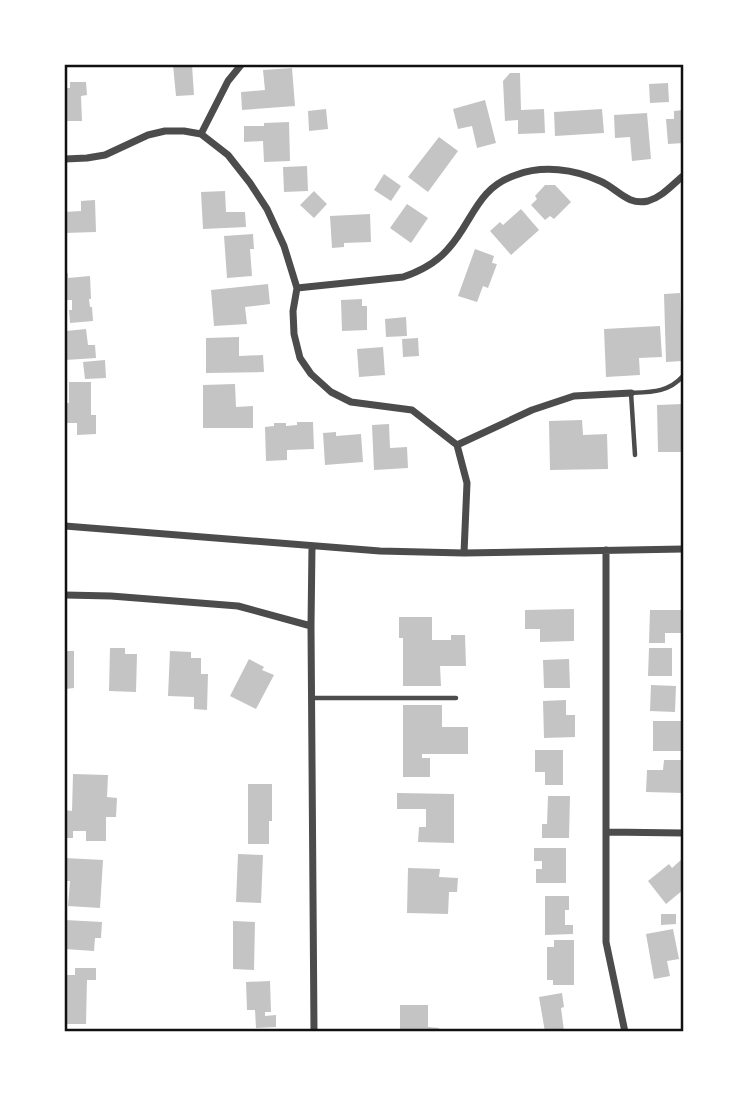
<svg xmlns="http://www.w3.org/2000/svg" width="748" height="1097" viewBox="0 0 748 1097" font-family="'IBM Plex Sans',sans-serif">
  <style>
    .building { fill: #c4c4c4 }
    .lines { fill: none; stroke-linecap: round; stroke-linejoin: round }
    .service { stroke: #4c4c4c; stroke-width: 4.5 }
    .minor { stroke: #4c4c4c; stroke-width: 7 }
    .neatline { fill: none; stroke: #111; stroke-width: 2.5 }
  </style>
  <rect width="100%" height="100%" fill="#fff"/>
  <path class="building" d="M173,65H192L194,95L176,96Z
    M292,68L295,106L242,110L241,92L265,90L263,70Z
    M510,73H520L521,110L544,109L545,133L518,134V120L505,121L503,81Z
    M70,82H86L87,95L81,96L82,121H65V88H70Z
    M668,83L669,102L650,103L649,84Z
    M485,100L496,143L477,148L472,126L458,129L453,109Z
    M326,109L328,129L309,131L308,111Z
    M602,109L604,133L555,136L554,112Z
    M683,110V143L668,144L666,119H674V111Z
    M647,113L651,159L632,161L630,137L615,138L614,115Z
    M289,122L290,161L264,162L263,141L244,142V126H264V123Z
    M439,137L458,151L428,192L408,177Z
    M307,166L308,191L284,192L283,167Z
    M384,174L401,186L391,201L374,190Z
    M545,185H555L571,202L554,219L550,216L545,220L531,205L537,199L535,196Z
    M225,191L226,212H245L246,227L203,229L201,192Z
    M314,191L327,204L314,218L300,205Z
    M95,200L96,232L65,233V212L81,211V201Z
    M407,204L428,218L411,243L390,228Z
    M521,209L539,230L511,255L490,231L500,222L503,225Z
    M370,214L371,242L344,243V247L332,248L330,216Z
    M253,234L254,249H250L252,276L227,278L224,236Z
    M475,249L494,256L492,263L497,264L488,288L483,286L477,302L458,296Z
    M68,273V278L90,276L91,299H89L90,307H92L93,321L70,323L69,310H72V300H65V274Z
    M268,284L270,304L245,307L247,324L214,326L211,290Z
    M680,293L682,361L666,362L664,294Z
    M362,299V306H367V330L342,331L341,300Z
    M406,317L407,336L386,337L385,319Z
    M660,326L662,357L639,358L640,375L606,377L604,329Z
    M86,329L88,345H95L96,358L65,360L66,331Z
    M239,337V356L263,355L264,372L206,373V338Z
    M418,338L419,356L403,357L402,339Z
    M383,347L385,375L359,377L357,349Z
    M105,360L106,378L85,379L83,362Z
    M69,382H91V415H96V434L77,435V423H65V403H69Z
    M235,384L236,407L253,406V428H203V385Z
    M683,404V452H658L657,405Z
    M582,420L583,435L607,434L608,469L550,470L549,421Z
    M297,422H313L314,449L287,450V460L266,461L265,427L274,426V423H286V426L297,425Z
    M389,424L390,448L407,447L408,468L374,470L372,425Z
    M336,432V436L361,434L363,462L325,465L323,433Z
    M574,609V641L540,642V629H525V610Z
    M650,610H683V633H665V643H649Z
    M399,617H432V640H451V635H465L466,666H440L441,686H403V638H399Z
    M110,648H125V654H137L136,692L109,691Z
    M649,648H672V676H648Z
    M65,651H74V688L65,689Z
    M170,651L191,652V658H201V674H208L207,710L194,709V697L168,696Z
    M249,659L264,667L262,670L274,675L256,709L230,696Z
    M569,659L570,688H544L543,660Z
    M651,685L676,686L675,712L650,711Z
    M566,700V715H575V737L544,738L543,701Z
    M403,705H442V727H468V754H422V758H430V777H403Z
    M653,721H681V751H653Z
    M535,750H563V785H545V772H535Z
    M664,760H683V793L646,792L647,770H663Z
    M73,774L108,775L107,797L117,798L116,817H106V841H86V831H73V838H65V810L72,811Z
    M248,784H272V821H269V844H248Z
    M397,793L454,794V843L418,842L419,827H426V809H397Z
    M548,796H570L569,838H542V824H547Z
    M534,848H566V883H536V869H542V861H534Z
    M238,854L263,855L261,903L236,902Z
    M65,858L103,860L100,908L68,906L70,881H65Z
    M682,859L683,890L666,904L648,881L669,864L672,868Z
    M408,868L440,869L439,877L458,878L457,892H449L448,914L407,913Z
    M545,896H569V910H565V925H573V934L545,935Z
    M661,914H676V924L661,925Z
    M65,920L102,922L101,938H95L94,951L65,949Z
    M233,921L255,922L254,970L233,969Z
    M673,929L679,959L667,961L670,976L654,979L646,934Z
    M554,940H574V985H553V980H547V947H554Z
    M75,968H96V980H87L86,1024H65V975H75Z
    M270,981L271,1012H265V1016L276,1015V1027L256,1028L255,1010H247L246,982Z
    M562,993L564,1007L561,1008L564,1031L545,1032L539,997Z
    M400,1005H428V1027L439,1028V1032H400Z"/>
  <g class="lines">
    <path class="service" d="M635,455L631,393C652,392 669,392 683,376
      M312,698H456"/>
    <path class="minor" d="M201,134L228,81L241,65
      M65,159L87,158L105,155L148,135L165,131H184L201,134L228,155L250,183L267,209L284,246L297,288L293,311L294,334L300,358L311,374L331,392L351,402L412,410L457,445L467,483L464,553
      M297,288L403,277C421,271 436,263 448,249C473,222 476,188 516,175C543,165 574,169 600,181C617,188 627,206 648,201C662,197 672,185 683,176
      M457,445L532,410L574,396L631,393
      M65,526L380,551L464,553L683,549
      M312,546L311,626L314,1032
      M606,550V942L625,1032
      M65,595L111,596L238,606L311,626
      M607,832L683,833"/>
  </g>
  <rect width="748" height="1097" fill="none" stroke="#ffffff" stroke-width="133"/>
  <rect x="66" y="66" width="616" height="964" class="neatline"/>
</svg>
